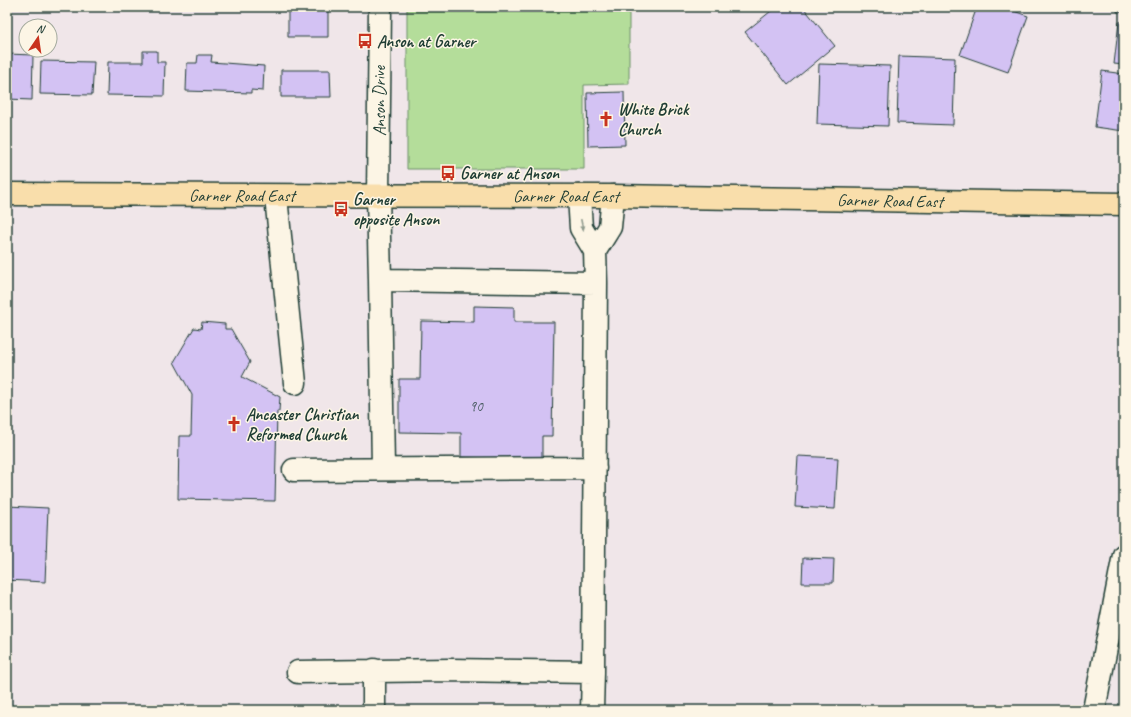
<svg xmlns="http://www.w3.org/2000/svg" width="1131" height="717" viewBox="0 0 1131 717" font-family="Caveat,sans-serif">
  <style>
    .green { fill: #b4dd9a; stroke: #6a8d67 }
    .building { fill: #d3c2f3; stroke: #1f3d34 }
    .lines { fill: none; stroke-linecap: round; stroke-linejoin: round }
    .minor-casing { stroke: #1f3d34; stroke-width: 25 }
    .major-casing { stroke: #1f3d34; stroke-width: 25 }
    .minor { stroke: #fcf5e5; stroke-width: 22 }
    .major { stroke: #f9deab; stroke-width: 22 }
    .oneway { fill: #8e998c }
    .labels { text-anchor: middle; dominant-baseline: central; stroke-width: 3; stroke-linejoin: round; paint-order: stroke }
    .number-label { font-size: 15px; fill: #4c5e64 }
    .poi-label { font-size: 17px; font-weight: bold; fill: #1f3d34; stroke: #fcf5e5; text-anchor: start }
    .street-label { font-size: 17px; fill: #1f3d34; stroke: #fcf5e5 }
  </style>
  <rect width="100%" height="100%" fill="#f0e6e9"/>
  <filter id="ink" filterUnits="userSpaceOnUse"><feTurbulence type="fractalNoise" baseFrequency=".025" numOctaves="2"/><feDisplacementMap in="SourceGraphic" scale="8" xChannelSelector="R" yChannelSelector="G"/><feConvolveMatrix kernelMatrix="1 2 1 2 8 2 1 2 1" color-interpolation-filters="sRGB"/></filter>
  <g filter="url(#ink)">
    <path class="green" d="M407,7H629V84L584,85V169H407Z"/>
    <path class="building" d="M288,7H328V37H288Z
      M776,7H803L835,46L788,85L745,32Z
      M977,7H1002L1028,16L1008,72L960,55Z
      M1118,7H1124V12H1117Z
      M1119,22H1124V65L1114,64Z
      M143,51H157V62H165L164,96L107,95L108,62H143Z
      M7,54L33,55L32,100L7,99Z
      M198,55H212L211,62L264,66L263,91L251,90V93L186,91L187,63H197Z
      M899,56L955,58L953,125L897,123Z
      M41,61L94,62L92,95L40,94Z
      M819,64L890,66L888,126L817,124Z
      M281,70H330L331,97H281Z
      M1102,71L1124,74V131L1095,127Z
      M624,92L625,145L588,146L587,93Z
      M474,306L514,307V322H554L552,436H542V459L461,457V433L399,432V379H420L421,321L474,322Z
      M202,322L225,324V329H231L250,362L242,377L280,397L279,411H277L275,501L178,499L179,436H191L192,395L174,362L194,328L201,329Z
      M798,456L838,458L835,509L795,507Z
      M7,506L48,508L45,582L7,580Z
      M803,558L834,559L833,583H802Z"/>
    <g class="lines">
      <defs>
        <path id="minor" d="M380,7L378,195L380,280L596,283L595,251L610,227L613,196
          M579,196L581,228L595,251
          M276,197L295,383
          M380,280L383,468
          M294,470L595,468
          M298,672L451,670L593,672L596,283
          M374,710V670
          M592,710L593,672
          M1094,710L1124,555"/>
        <g id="major">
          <path id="s1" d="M7,194C209,196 411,195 613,196C783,198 954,202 1124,204"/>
        </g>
      </defs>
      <use href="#minor" class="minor-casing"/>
      <use href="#major" class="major-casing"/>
      <use href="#minor" class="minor"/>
      <use href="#major" class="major"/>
    </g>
    <defs><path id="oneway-solid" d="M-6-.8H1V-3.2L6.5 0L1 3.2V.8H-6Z"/></defs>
    <use class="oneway" href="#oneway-solid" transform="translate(582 225) rotate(78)"/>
  </g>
  <defs>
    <symbol id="bus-bare" viewBox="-9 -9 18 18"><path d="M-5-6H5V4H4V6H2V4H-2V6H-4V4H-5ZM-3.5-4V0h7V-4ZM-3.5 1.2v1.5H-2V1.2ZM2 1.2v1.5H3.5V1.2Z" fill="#c8321e" stroke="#fcf5e5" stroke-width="2.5" paint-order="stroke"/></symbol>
    <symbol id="church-bare" viewBox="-9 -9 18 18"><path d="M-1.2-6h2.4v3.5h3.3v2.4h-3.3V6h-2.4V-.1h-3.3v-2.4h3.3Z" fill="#c8321e" stroke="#fcf5e5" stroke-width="2.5" paint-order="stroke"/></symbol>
  </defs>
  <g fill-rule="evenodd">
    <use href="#bus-bare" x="354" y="30" width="22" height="22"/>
    <use href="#church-bare" x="595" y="108" width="22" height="22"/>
    <use href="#bus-bare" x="437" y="162" width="22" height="22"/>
    <use href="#bus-bare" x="330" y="198" width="22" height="22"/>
    <use href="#church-bare" x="223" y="413" width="22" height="22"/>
  </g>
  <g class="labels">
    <g class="number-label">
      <text x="476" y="406">90</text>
    </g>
    <g class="poi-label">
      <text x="377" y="41">Anson at Garner</text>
      <text x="618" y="109">White Brick<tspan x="618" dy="20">Church</tspan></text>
      <text x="460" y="173">Garner at Anson</text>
      <text x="353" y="199">Garner<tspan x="353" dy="20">opposite Anson</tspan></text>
      <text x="246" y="414">Ancaster Christian<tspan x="246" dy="20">Reformed Church</tspan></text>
    </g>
    <g class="street-label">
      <text transform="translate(379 101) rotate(-90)">Anson Drive</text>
      <text stroke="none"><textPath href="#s1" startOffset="235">Garner Road East</textPath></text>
      <text stroke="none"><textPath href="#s1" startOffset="559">Garner Road East</textPath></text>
      <text stroke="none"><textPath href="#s1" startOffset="883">Garner Road East</textPath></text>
    </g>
  </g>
  <rect width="1131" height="717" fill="none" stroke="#fcf5e5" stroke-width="24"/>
  <rect x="12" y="12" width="1107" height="693" fill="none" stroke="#1f3d34" stroke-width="1.5" filter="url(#ink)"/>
  <g transform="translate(38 38) rotate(13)"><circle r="19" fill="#fcf5e5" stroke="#a4ab9e"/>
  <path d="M0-3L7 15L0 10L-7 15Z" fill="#c8321e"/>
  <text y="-6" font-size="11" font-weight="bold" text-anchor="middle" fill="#1f3d34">N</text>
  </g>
</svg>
